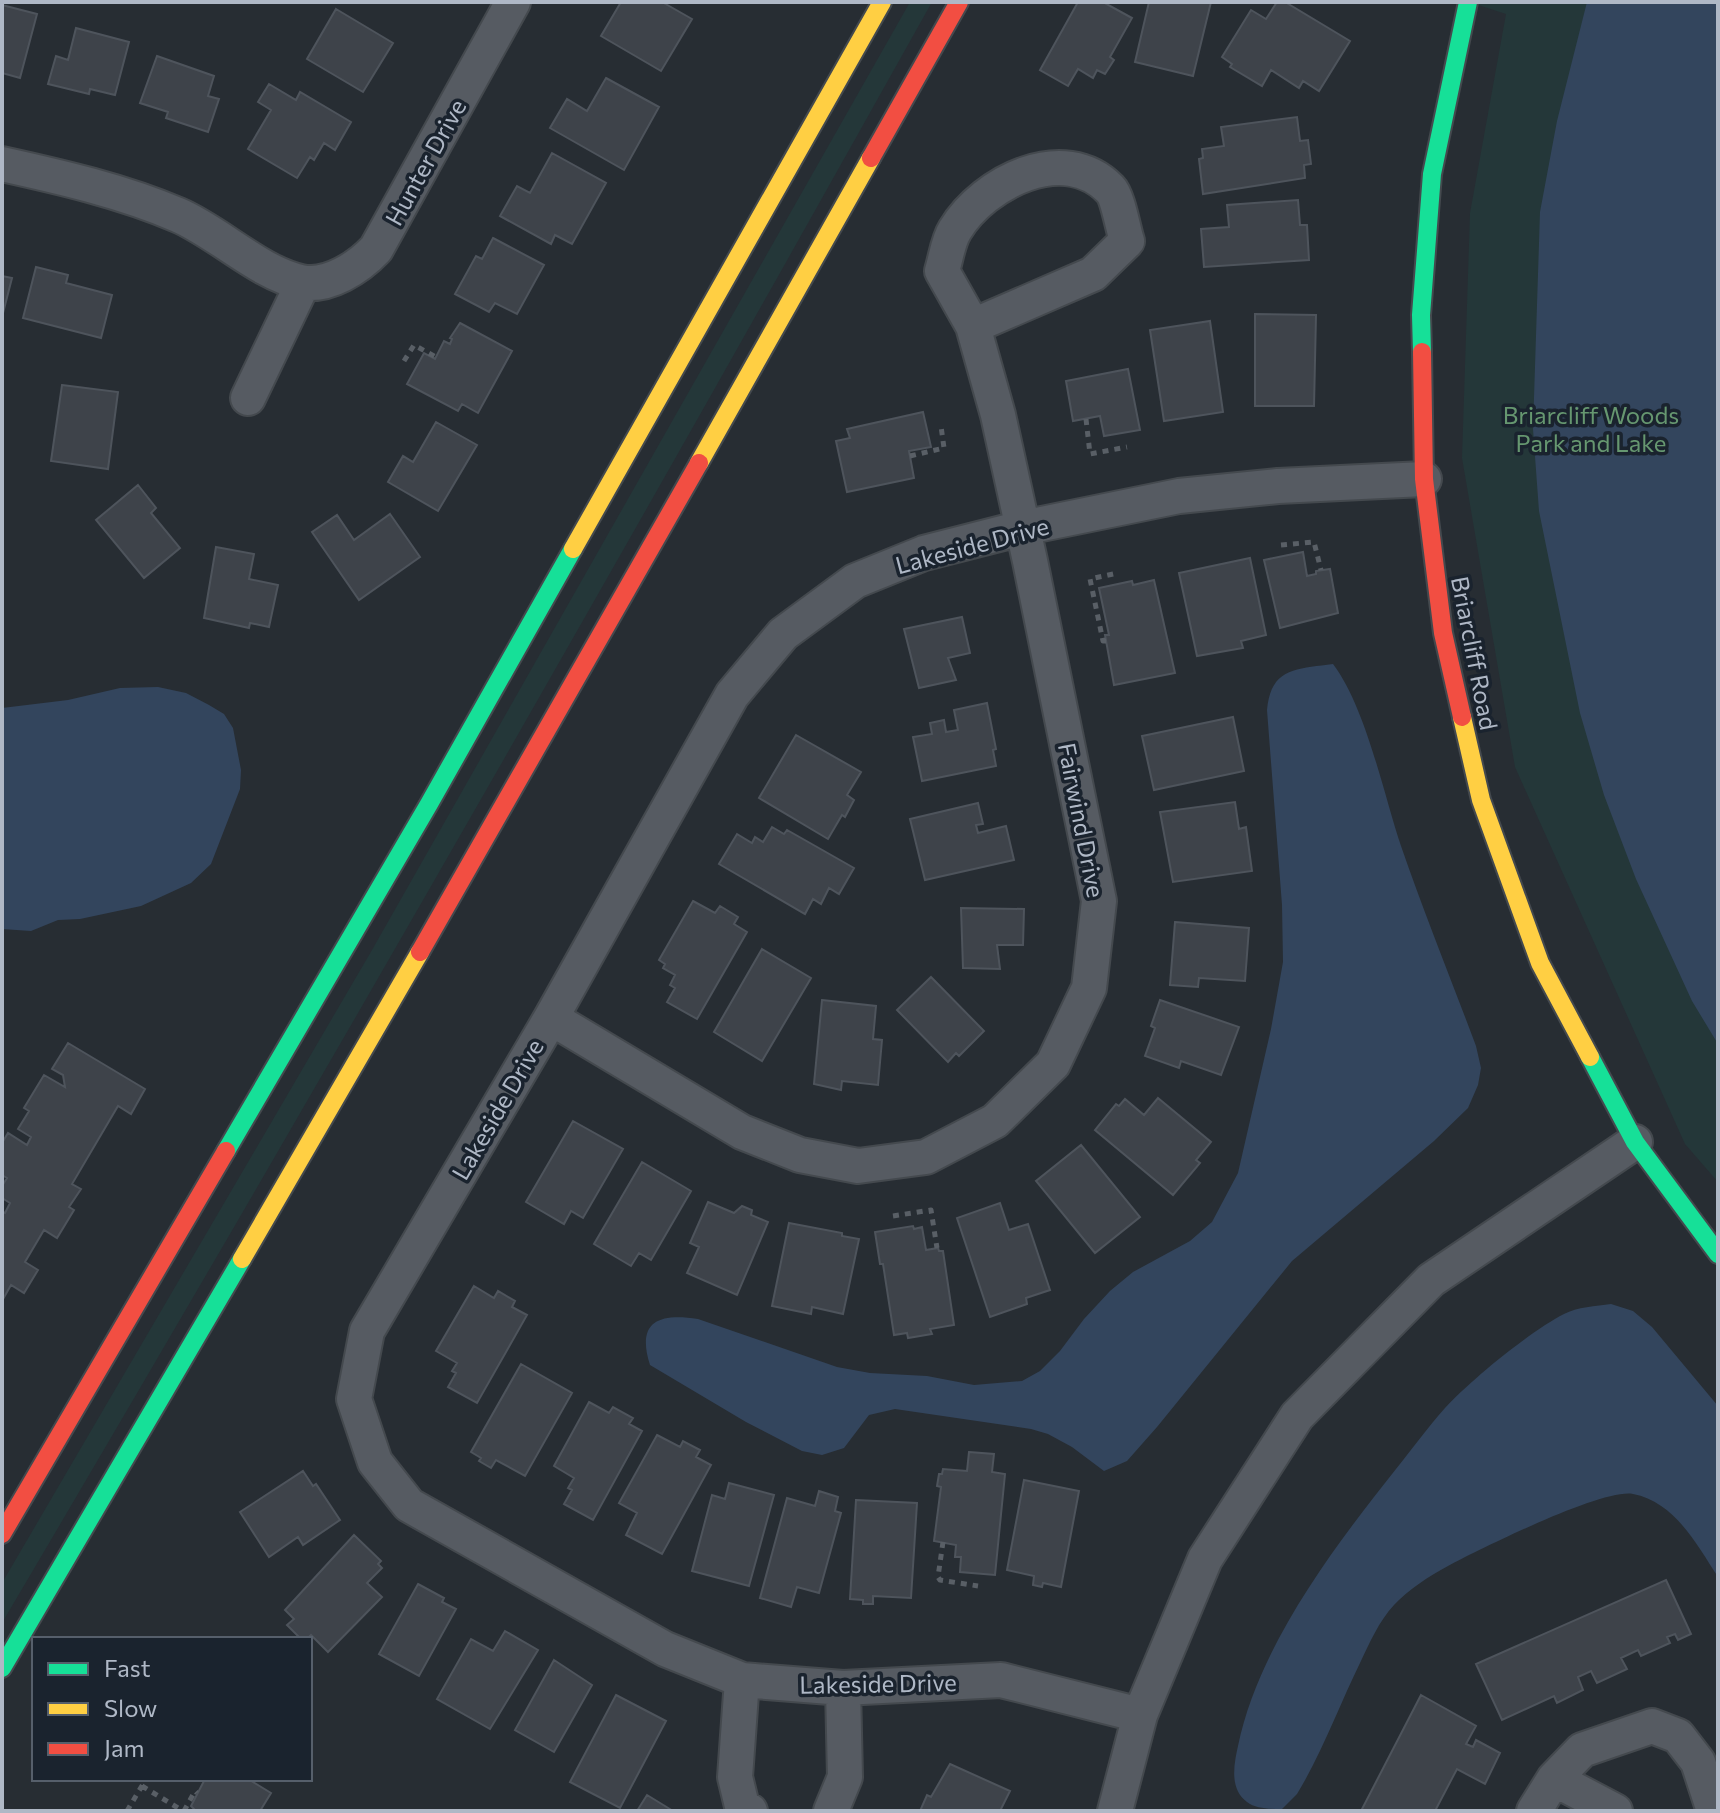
<svg xmlns="http://www.w3.org/2000/svg" width="1720" height="1813" viewBox="0 0 1720 1813" font-family="Commissioner,sans-serif">
  <style>
    .green { fill: #243739 }
    .water { fill: #33455d }
    .building { fill: #3e434a; stroke: #4e545c; stroke-width: 2 }
    .lines { fill: none; stroke-linecap: round; stroke-linejoin: round }
    .street-casing { stroke: #44494e; stroke-width: 38 }
    .fast-casing { stroke: #44494e; stroke-width: 22 }
    .slow-casing { stroke: #44494e; stroke-width: 22 }
    .jam-casing { stroke: #44494e; stroke-width: 22 }
    .path { stroke: #595f66; stroke-width: 5; stroke-dasharray: 6 6; stroke-linecap: butt }
    .street { stroke: #565b62; stroke-width: 34 }
    .fast { stroke: #16e098; stroke-width: 18 }
    .slow { stroke: #ffcf43; stroke-width: 18 }
    .jam { stroke: #f24e42; stroke-width: 18 }
    .labels { text-anchor: middle; dominant-baseline: central; stroke-width: 7; stroke-linejoin: round; paint-order: stroke }
    .street-label { font-size: 24px; fill: #afb8c6; stroke: #1a232e }
    .park-label { font-size: 24px; fill: #669770; stroke: #1a232e }
  </style>
  <rect width="100%" height="100%" fill="#272d33"/>
  <path class="green" d="M910,2H932C628,546 319,1086 2,1623V1583L372,950Z
    M1469,2H1718V1182L1685,1144L1515,767L1462,458L1470,213L1506,14Z"/>
  <path class="water" d="M1587,2H1718V1044L1692,1001L1636,879L1604,795L1580,713L1539,511L1533,429L1540,212L1557,121Z
    M1333,664C1366,708 1383,792 1401,846C1424,913 1451,979 1476,1046L1481,1068L1478,1085L1468,1108L1434,1141L1292,1261L1157,1427L1127,1461L1104,1471L1072,1447L1048,1434L1031,1429L895,1409L869,1415L844,1448L822,1455L802,1451L746,1422L650,1365C636,1321 659,1313 698,1319L837,1367L870,1373L927,1376L974,1385L1022,1381L1040,1371L1060,1351L1084,1319L1110,1291L1133,1272L1190,1241L1212,1222L1238,1173L1271,1029L1283,962L1282,905L1267,710C1271,667 1297,669 1333,664Z
    M158,687L186,693L209,705L224,714L233,728L241,770L240,789L211,864L191,883L141,906L80,919L58,920L31,931L2,929V708L68,700L120,688Z
    M1611,1304L1633,1311L1652,1327L1718,1406V1577C1697,1545 1675,1502 1633,1494C1603,1488 1480,1549 1448,1566C1429,1576 1408,1590 1394,1605C1379,1621 1369,1644 1360,1663C1339,1706 1322,1753 1297,1794L1282,1809C1271,1809 1256,1809 1247,1802C1229,1789 1234,1764 1238,1746C1258,1647 1334,1547 1396,1469C1412,1449 1428,1427 1445,1408C1472,1379 1529,1332 1564,1314C1577,1307 1596,1306 1611,1304Z"/>
  <path class="building" d="M621,2H662L692,19L661,71L601,36Z
    M1078,2H1103L1132,18L1110,57L1114,60L1105,74L1097,70L1093,78L1078,69L1068,86L1040,70Z
    M1149,2H1211L1193,76L1135,62Z
    M1277,2H1285L1350,41L1319,91L1303,81L1299,88L1271,70L1262,86L1230,67L1232,64L1222,57L1251,10L1266,19Z
    M2,5L37,14L20,78L2,73Z
    M336,9L393,43L363,92L307,59Z
    M76,28L129,42L115,95L90,89L89,94L48,84L56,56L68,60Z
    M157,56L214,76L208,96L219,99L208,132L166,118L168,112L140,103Z
    M606,78L659,107L624,170L550,128L567,99L587,111Z
    M269,84L296,100L300,92L351,122L335,150L324,143L314,160L310,157L297,178L248,149L271,110L258,102Z
    M1297,117L1300,141L1308,140L1311,164L1304,165L1305,178L1203,194L1199,159L1203,158L1202,149L1224,146L1221,127Z
    M552,153L606,183L572,244L555,235L551,244L500,216L517,186L530,193Z
    M1298,200L1300,225H1307L1309,260L1204,267L1201,229L1229,227L1227,205Z
    M493,238L544,265L517,314L495,303L489,312L455,294L476,256L482,259Z
    M36,267L68,275L66,283L112,295L101,338L23,318Z
    M2,276L12,278L2,317Z
    M1255,314L1316,315L1314,406H1255Z
    M1210,321L1223,412L1164,421L1150,330Z
    M460,323L512,351L478,413L462,404L458,411L407,384L424,353L435,359L444,341L450,344L452,339L450,338Z
    M1128,369L1140,430L1104,436L1100,416L1073,421L1066,381Z
    M62,385L118,392L108,469L51,461Z
    M923,412L931,447L909,451L914,478L847,492L836,441L850,438L847,429Z
    M436,422L477,445L438,511L388,482L403,456L413,462Z
    M138,485L156,508L151,513L180,548L144,578L96,520Z
    M390,514L420,557L359,600L312,532L337,515L354,540Z
    M216,547L254,554L249,579L278,585L269,627L250,623L249,628L204,618Z
    M1303,552L1307,576L1316,574V571L1330,569L1338,613L1280,628L1264,560Z
    M1250,558L1266,635L1241,641L1243,648L1197,656L1179,573Z
    M1154,580L1175,673L1114,685L1105,635H1109L1099,588L1132,581L1133,585Z
    M962,617L970,653L948,658L956,680L919,688L904,629Z
    M987,703L996,749L993,750L996,766L922,781L913,737L932,734L930,723L944,720L946,732L958,730L954,710Z
    M1233,717L1244,771L1154,790L1142,736Z
    M796,735L861,772L847,795L854,800L845,817L842,815L828,839L759,798Z
    M1235,802L1239,829L1246,827L1252,871L1173,882L1160,812Z
    M978,803L983,824L976,825L978,833L1006,826L1014,860L925,880L910,819Z
    M772,827L784,834L787,830L854,868L839,894L829,888L821,904L813,899L805,914L719,864L737,834L752,843L755,837L763,842Z
    M693,901L715,913L720,906L738,917L734,924L747,932L697,1019L667,1002L675,988L670,985L675,975L663,968L665,964L659,960Z
    M961,908L1024,909L1023,945H997L1000,969L963,968Z
    M1175,922L1249,928L1245,981L1199,978L1198,987L1170,985Z
    M762,949L811,978L762,1061L714,1032Z
    M931,977L984,1031L959,1056L956,1053L948,1062L897,1010Z
    M822,1000L876,1006L873,1039L882,1040L878,1085L842,1081L841,1090L814,1084Z
    M1160,1000L1239,1027L1221,1075L1181,1061L1179,1068L1145,1056L1155,1028L1151,1026Z
    M68,1043L145,1089L131,1114L118,1106L72,1184L81,1189L69,1207L74,1210L57,1238L44,1230L25,1262L38,1270L24,1293L11,1285L2,1301V1212L5,1213L10,1203L2,1198V1186L7,1178L2,1175V1143L8,1133L27,1145L31,1137L18,1129L29,1111L24,1108L44,1075L65,1087L63,1075L52,1069Z
    M1158,1098L1211,1142L1196,1160L1200,1163L1173,1195L1095,1130L1116,1104L1119,1106L1125,1099L1144,1115Z
    M573,1121L623,1149L583,1218L571,1211L564,1224L526,1202Z
    M1081,1145L1140,1217L1095,1253L1036,1181Z
    M642,1162L691,1191L651,1260L639,1253L631,1266L594,1244Z
    M708,1202L734,1213L742,1206L752,1210L751,1215L768,1222L737,1295L687,1273L699,1247L690,1243Z
    M1000,1203L1009,1230L1028,1224L1050,1290L1026,1298L1027,1304L990,1317L957,1218Z
    M789,1223L842,1233V1236L859,1239L843,1314L812,1307L811,1314L772,1306Z
    M913,1226L914,1229L922,1227L926,1250L938,1248L939,1251H943L954,1325L930,1329L932,1334L908,1338L907,1333L894,1335L883,1264H880L875,1232Z
    M474,1286L494,1298L498,1291L515,1301L512,1307L527,1315L477,1403L448,1387L456,1373L452,1371L457,1363L436,1351Z
    M521,1364L572,1393L525,1476L496,1460L491,1468L479,1461L481,1458L471,1452Z
    M589,1402L609,1413L613,1407L633,1418L629,1424L642,1431L593,1520L564,1504L572,1490L568,1488L574,1478L554,1466Z
    M657,1435L680,1447L683,1441L700,1450L696,1457L711,1465L662,1554L626,1535L637,1513L619,1503Z
    M969,1452L994,1454L992,1472L1005,1474L995,1575L960,1572L961,1557H955L956,1545L934,1541L941,1487L937,1486L939,1474H942L943,1469L967,1471Z
    M303,1471L313,1486L316,1484L340,1520L303,1545L298,1537L269,1557L240,1512Z
    M1024,1480L1079,1491L1061,1587L1043,1583L1042,1587L1033,1585L1034,1576L1007,1570Z
    M729,1483L774,1495L749,1586L692,1571L712,1495L725,1499Z
    M819,1491L838,1497L835,1511L841,1513L819,1593L797,1587L791,1607L760,1598L787,1498L815,1506Z
    M856,1500L917,1503L911,1598L873,1596V1604H863V1600L850,1599Z
    M354,1535L381,1561L378,1564L382,1568L367,1583L382,1597L328,1652L311,1635L307,1639H301L287,1625L294,1619L285,1610Z
    M1666,1580L1691,1634L1678,1640L1675,1634L1667,1637L1670,1643L1641,1656L1638,1650L1621,1658L1627,1669L1597,1683L1591,1671L1578,1677L1583,1690L1557,1703L1554,1696L1502,1720L1476,1664Z
    M418,1584L444,1598L442,1602L456,1609L419,1676L379,1654Z
    M505,1631L538,1650L490,1729L437,1699L471,1639L493,1651Z
    M554,1660L592,1685L554,1752L515,1730Z
    M616,1695L666,1721L620,1808L570,1782Z
    M1421,1695L1476,1726L1466,1744L1473,1747L1476,1740L1500,1753L1485,1784L1457,1769L1435,1811H1361Z
    M950,1764L1010,1791L1000,1811H920L927,1795L931,1797Z
    M205,1779H248L271,1793L260,1811H193L194,1809L191,1806Z
    M647,1795L673,1811H637Z"/>
  <g class="lines">
    <defs>
      <path id="street" d="M2,164C61,177 122,191 178,215C218,232 259,273 301,282C328,288 359,267 376,249L513,2
        M248,398L303,283
        M551,1018L742,1132L800,1155L858,1166L926,1157L995,1121L1053,1064L1089,988L1099,901L1030,561L998,415L973,326L1093,274L1127,241C1123,229 1118,197 1110,189C1064,142 984,182 955,230C948,241 946,258 942,271L973,326
        M742,1680L735,1777L742,1806L750,1811
        M1140,1715L1001,1680L843,1688L742,1680L665,1649L409,1505L375,1462L354,1399L367,1331L551,1018L732,695L783,634L855,581L924,553L1022,528L1179,496L1278,486L1424,479
        M831,1811L845,1777L843,1688
        M1115,1811L1140,1715L1205,1559L1297,1416L1431,1280L1635,1142
        M1534,1811L1554,1779
        M1615,1811L1554,1779L1582,1750L1652,1726L1678,1736L1698,1762L1714,1811"/>
      <path id="fast" d="M1422,352L1421,315L1432,174L1468,2
        M1590,1057L1635,1142L1718,1254
        M226,1151L429,804L573,549
        M2,1668L242,1259"/>
      <path id="slow" d="M699,463L871,158
        M573,549L882,2
        M1462,717L1481,800L1540,963L1590,1057
        M242,1259L420,952"/>
      <path id="jam" d="M871,158L959,2
        M1422,352L1424,479L1443,633L1462,717
        M420,952L699,463
        M2,1534L226,1151"/>
    </defs>
    <use href="#street" class="street-casing"/>
    <use href="#fast" class="fast-casing"/>
    <use href="#slow" class="slow-casing"/>
    <use href="#jam" class="jam-casing"/>
    <path class="path" d="M404,361L414,345L436,357
      M1086,419L1090,454L1127,447
      M910,456L944,448L941,426
      M1281,545L1314,542L1321,570
      M1106,641H1103L1090,579L1118,573
      M893,1216L931,1210L937,1248
      M943,1542L938,1577L940,1580L978,1586
      M142,1786L183,1811
      M127,1811L146,1779
      M184,1811L195,1791L197,1793"/>
    <use href="#street" class="street"/>
    <use href="#fast" class="fast"/>
    <use href="#slow" class="slow"/>
    <use href="#jam" class="jam"/>
  </g>
  <g class="labels">
    <g class="street-label">
      <text transform="translate(425 162) rotate(-61)">Hunter Drive</text>
      <text transform="translate(972 545) rotate(-15)">Lakeside Drive</text>
      <text transform="translate(1475 653) rotate(79)">Briarcliff Road</text>
      <text transform="translate(1082 820) rotate(79)">Fairwind Drive</text>
      <text transform="translate(497 1109) rotate(-60)">Lakeside Drive</text>
      <text transform="translate(878 1683) rotate(-1)">Lakeside Drive</text>
    </g>
    <g class="park-label">
      <text x="1591" y="414">Briarcliff Woods<tspan x="1591" dy="28">Park and Lake</tspan></text>
    </g>
  </g>
  <rect width="1720" height="1813" fill="none" stroke="#afb8c6" stroke-width="8"/>
  <rect x="32" y="1637" width="280" height="144" fill="#1a232e" stroke="#565f6b" stroke-width="2"/>
  <rect x="48" y="1663" width="40" height="12" fill="#16e098" stroke="#565f6b" stroke-width="2"/>
  <text x="104" y="1677" font-size="24" fill="#afb8c6">Fast</text>
  <rect x="48" y="1703" width="40" height="12" fill="#ffcf43" stroke="#565f6b" stroke-width="2"/>
  <text x="104" y="1717" font-size="24" fill="#afb8c6">Slow</text>
  <rect x="48" y="1743" width="40" height="12" fill="#f24e42" stroke="#565f6b" stroke-width="2"/>
  <text x="104" y="1757" font-size="24" fill="#afb8c6">Jam</text>
</svg>
